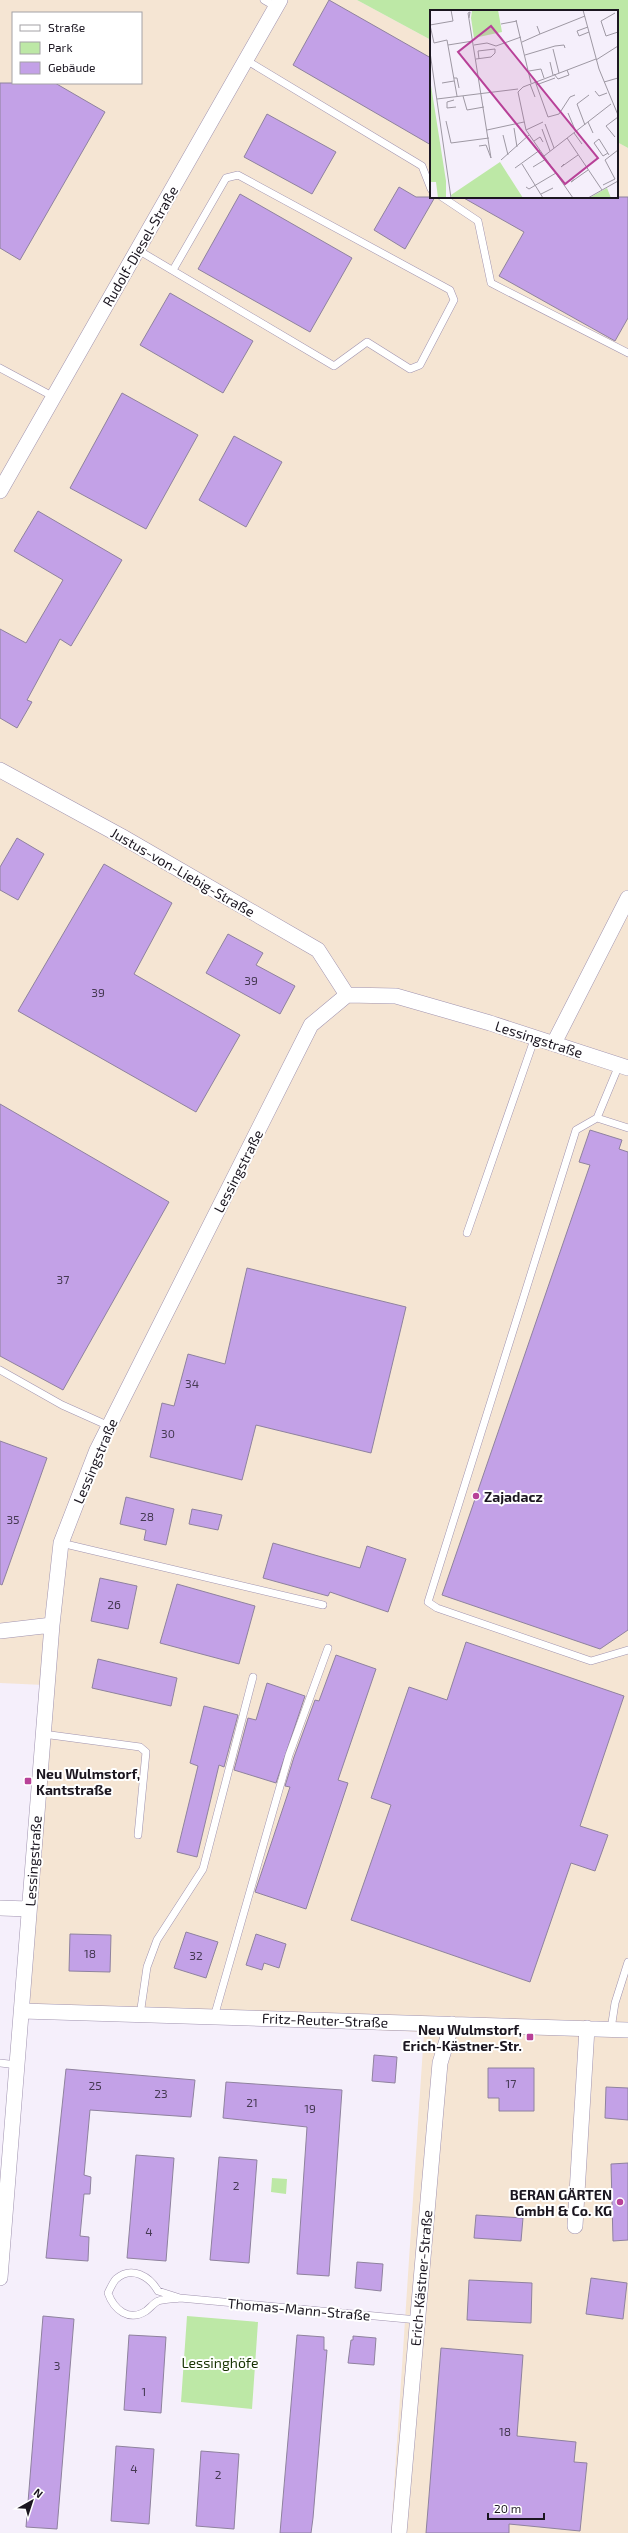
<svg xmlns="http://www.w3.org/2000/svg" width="628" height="2533" viewBox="0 0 628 2533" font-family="'Exo 2',sans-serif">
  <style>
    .commercial { fill: #f5e5d3; fill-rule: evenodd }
    .green { fill: #bde8a6 }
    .building { fill: #c3a1e7; stroke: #8f829e }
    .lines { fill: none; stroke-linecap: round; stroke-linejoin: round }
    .lane-casing { stroke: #a093af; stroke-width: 8 }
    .street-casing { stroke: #a093af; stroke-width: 16 }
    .lane { stroke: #fff; stroke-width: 7 }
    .street { stroke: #fff; stroke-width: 15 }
    .poi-dot { fill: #b84198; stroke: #fff; stroke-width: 1.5 }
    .labels { text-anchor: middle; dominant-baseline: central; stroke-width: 4; stroke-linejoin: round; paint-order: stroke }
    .number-label { font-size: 12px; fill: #453952 }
    .street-label { font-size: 14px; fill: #1b1620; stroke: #fff }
    .poi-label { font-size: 14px; font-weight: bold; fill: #1b1620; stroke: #fff; text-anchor: start }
    .park-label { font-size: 14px; fill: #183302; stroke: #fff }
    .inset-road { fill: none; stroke: #9e98a3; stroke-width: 1 }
    .view { fill: #b84198; fill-opacity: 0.15; stroke: #b84198; stroke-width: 2 }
    .inset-edge { fill: none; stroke: #1b1620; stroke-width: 2 }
  </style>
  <rect width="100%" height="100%" fill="#f5effb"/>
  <path class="commercial" d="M0,0H357L431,40V197H617V142L628,148V2533H391L424,2032L16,2015L44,1685L0,1683ZM13,13H141V83H13Z"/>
  <path class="green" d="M357,0H628V148L617,142V11H431V40Z
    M272,2178L287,2179L286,2194L271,2192Z
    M187,2316L258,2322L252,2409L181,2402Z"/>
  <path class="building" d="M329,0L431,58V145L293,65Z
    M0,83H55L105,112L20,260L0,248Z
    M267,114L336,152L312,194L244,157Z
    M399,187L416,197H435L405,249L374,230Z
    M240,194L352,258L310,332L198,269Z
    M462,197H628V318L615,341L499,276L524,232Z
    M170,293L253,341L223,393L140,345Z
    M122,393L198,435L146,529L70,488Z
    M234,436L282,462L246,527L199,500Z
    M38,511L122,560L71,646L60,639L27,700L32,702L17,728L0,718V629L26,643L63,580L14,551Z
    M17,838L44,854L18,900L0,890V867Z
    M104,864L172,903L134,974L240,1035L196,1112L18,1011Z
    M228,934L263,953L256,965L295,986L280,1014L206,973Z
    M0,1104L169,1202L63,1390L0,1356Z
    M590,1130L622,1140L619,1149L628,1152V1630L600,1649L442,1595L590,1165L579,1162Z
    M247,1268L406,1307L371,1453L256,1425L242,1480L150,1457L162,1403L174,1406L188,1354L225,1364Z
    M0,1441L47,1458L2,1585L0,1584Z
    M126,1497L174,1509L166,1545L144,1540L146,1530L120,1524Z
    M192,1509L222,1515L218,1530L189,1524Z
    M273,1543L360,1568L367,1546L406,1559L388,1612L330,1592L328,1596L263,1578Z
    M100,1578L137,1586L128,1629L91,1621Z
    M177,1584L255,1606L239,1664L160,1643Z
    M466,1642L624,1696L580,1826L608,1835L595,1871L571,1863L530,1982L351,1920L391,1805L371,1798L409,1687L447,1700Z
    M336,1655L376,1669L338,1780L348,1783L306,1909L255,1892L290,1787L285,1786L294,1757L315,1700L319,1701Z
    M98,1659L177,1678L171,1706L92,1688Z
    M267,1683L305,1696L276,1783L234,1770L248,1718L256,1720Z
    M204,1706L238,1715L224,1767L219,1765L197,1857L177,1852L198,1766L190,1763Z
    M186,1932L218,1942L206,1978L174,1968Z
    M70,1934L111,1935L110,1972L69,1971Z
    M256,1934L286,1944L279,1968L264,1963L262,1970L246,1965Z
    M374,2055L397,2057L395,2083L372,2081Z
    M488,2068H534V2111H499V2098H488Z
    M66,2069L195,2080L191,2117L90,2110L84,2175L91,2177L90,2194H84L80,2236L89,2237L88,2261L46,2258Z
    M226,2082L342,2090L329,2276L297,2274L307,2127L223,2118Z
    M606,2087L628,2088V2120L605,2118Z
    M136,2155L174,2158L166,2261L127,2258Z
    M219,2157L257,2160L249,2263L210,2260Z
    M628,2163V2240L613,2241L611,2164Z
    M476,2215L523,2218L521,2241L474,2238Z
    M357,2262L383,2264L381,2291L355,2288Z
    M591,2278L627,2283L623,2319L586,2314Z
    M469,2280L532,2283L531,2323L467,2320Z
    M43,2316L74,2319L57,2529L26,2527Z
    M129,2335L166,2337L161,2413L124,2410Z
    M297,2335L324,2337V2350H327L313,2518L311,2533H280Z
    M353,2336L376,2338L374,2365L348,2363L351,2340H353Z
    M441,2348L523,2355L517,2436L576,2442L574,2462L587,2463L580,2531L509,2524V2533H426Z
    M116,2446L154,2449L149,2524L111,2521Z
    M201,2451L239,2454L234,2529L196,2526Z"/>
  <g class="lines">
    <defs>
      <path id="lane" d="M264,0L276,7
        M246,60L422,166L431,189
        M442,197L478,221L491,283L628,353
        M138,250L334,366L367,342L410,369L420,365L454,300L450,290L238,175L226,178L173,270
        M0,368L54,397
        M619,1065L597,1118L576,1130L428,1602L437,1608L591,1661L628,1650
        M597,1118L628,1128
        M467,1233L535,1037
        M0,1370L62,1405L109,1426
        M61,1543L323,1605
        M43,1734L140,1747L146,1752L138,1835
        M140,2015L147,1967L157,1940L203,1869L253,1677
        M214,2017L289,1755L328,1648
        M611,2029L615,2003L628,1962
        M0,2063L17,2065
        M180,2298C174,2299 165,2299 158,2301C154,2303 150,2308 146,2311C129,2322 114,2310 108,2293C110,2289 113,2282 116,2279C132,2265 150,2277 158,2291L180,2298L418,2320"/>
      <path id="street" d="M0,491L280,0
        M0,770L121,836L318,950L347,995
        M554,1043L628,898
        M0,1631L52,1625
        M0,1908L29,1909
        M22,2011L628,2030
        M575,2226L587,2028
        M0,2278L52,1625L61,1543L97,1450L311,1025L347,995L396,996L490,1023L628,1068
        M399,2533L440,2063L452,2024"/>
    </defs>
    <use href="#lane" class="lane-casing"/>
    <use href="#street" class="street-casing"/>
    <use href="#lane" class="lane"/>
    <use href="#street" class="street"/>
  </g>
  <g class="poi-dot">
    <circle cx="476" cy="1496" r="4"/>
    <rect x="24" y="1777" width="8" height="8" rx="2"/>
    <rect x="526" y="2033" width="8" height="8" rx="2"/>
    <circle cx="620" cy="2202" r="4"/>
  </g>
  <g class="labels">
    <g class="number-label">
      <text x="251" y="980">39</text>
      <text x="98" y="992">39</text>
      <text x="63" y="1279">37</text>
      <text x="192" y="1383">34</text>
      <text x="168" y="1433">30</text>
      <text x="147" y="1516">28</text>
      <text x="13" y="1519">35</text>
      <text x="114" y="1604">26</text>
      <text x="90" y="1953">18</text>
      <text x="196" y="1955">32</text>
      <text x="511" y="2083">17</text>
      <text x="95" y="2085">25</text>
      <text x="161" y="2093">23</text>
      <text x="252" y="2102">21</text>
      <text x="310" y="2108">19</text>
      <text x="236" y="2185">2</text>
      <text x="149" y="2231">4</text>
      <text x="57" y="2365">3</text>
      <text x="144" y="2391">1</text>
      <text x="505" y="2431">18</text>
      <text x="134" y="2468">4</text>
      <text x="218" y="2474">2</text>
    </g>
    <g class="street-label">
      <text transform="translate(140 246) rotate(-60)">Rudolf-Diesel-Straße</text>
      <text transform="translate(183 872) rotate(30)">Justus-von-Liebig-Straße</text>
      <text transform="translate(539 1039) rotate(18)">Lessingstraße</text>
      <text transform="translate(238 1171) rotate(-63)">Lessingstraße</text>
      <text transform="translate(95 1461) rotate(-67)">Lessingstraße</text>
      <text transform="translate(33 1861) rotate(-86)">Lessingstraße</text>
      <text transform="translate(325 2020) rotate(2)">Fritz-Reuter-Straße</text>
      <text transform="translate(421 2278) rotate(-85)">Erich-Kästner-Straße</text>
      <text transform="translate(299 2309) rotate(5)">Thomas-Mann-Straße</text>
    </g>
    <g class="poi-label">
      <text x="484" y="1496">Zajadacz</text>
      <text x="36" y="1773">Neu Wulmstorf,<tspan x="36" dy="16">Kantstraße</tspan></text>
      <text x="522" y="2029" text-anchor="end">Neu Wulmstorf,<tspan x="522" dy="16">Erich-Kästner-Str.</tspan></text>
      <text x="612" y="2194" text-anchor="end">BERAN GÄRTEN<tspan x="612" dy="16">GmbH &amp; Co. KG</tspan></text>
    </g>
    <g class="park-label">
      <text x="220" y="2362">Lessinghöfe</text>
    </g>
  </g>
  <g transform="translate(430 10)">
    <rect width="188" height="188" fill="#f5effb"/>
    <path d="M38,0H68L72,22L44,28L41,8L42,1ZM0,69L16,171V188H8L6,172H0ZM70,152L93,188H22L21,185ZM177,178L181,188H159Z" fill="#bde8a6"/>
    <path class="inset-road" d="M21,0L23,11L0,15L4,33L17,30L27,86M153,0L169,59L188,105M185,3L171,11L176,26L188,22M39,8L40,2L38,3L61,148M86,10L101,73M71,14L87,11M107,16L110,24L155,6M158,17L147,21L149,26L159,22M92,32L110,24M18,35L43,31M44,35L57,33L66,36L91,27M123,39L129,63M0,42L21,188M95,45L125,36L134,35L135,38M46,49L61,47L65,43V39L48,41L49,49M166,50L188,36M120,52L123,65M99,61L111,59L114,68M124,64L128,69L139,65L137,60M24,68H27L29,78M105,71L118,107L129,104L140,87L145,85M174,72L188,68M12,73L24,71M100,74L105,87M106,75L125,68M165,81L169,86L177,83M33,86L37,100L54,97M7,89L88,79M24,90L17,92V98L26,97M138,103L146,122M16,111L21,133L59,128M158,112L163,123M115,114L124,138M155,115L147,94L159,85M84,118L87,137M112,119L120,141M57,120L94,112M96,120L113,112M144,123L152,134M73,125L78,145M185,127L176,116L188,107M137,128L172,180M104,131L110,127L113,132M49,136L56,135L61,148M178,143L173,146L164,133L169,129L179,145M114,146L181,94M71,150L99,125M92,154L113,188M134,154L131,157L148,145M103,157L116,149M85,158L110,140M145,169L141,172L158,160M173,175L185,169L175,150L188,140M96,177L99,179L126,163M111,184L123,178M143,188L96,120L88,82L93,77L166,49M158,188L188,171"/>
    <path class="view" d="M61,16L168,148L135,174L28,42Z"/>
    <rect width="188" height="188" class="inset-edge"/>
  </g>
  <rect x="12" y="12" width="130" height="72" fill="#ffffff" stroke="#a4a2a6"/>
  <rect x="20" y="25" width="20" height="6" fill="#ffffff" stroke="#a4a2a6"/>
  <text x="48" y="32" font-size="12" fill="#1b1620">Straße</text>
  <rect x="20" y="42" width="20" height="12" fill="#bde8a6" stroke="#a4a2a6"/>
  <text x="48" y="52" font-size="12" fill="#1b1620">Park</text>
  <rect x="20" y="62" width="20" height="12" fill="#c3a1e7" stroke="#a4a2a6"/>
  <text x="48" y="72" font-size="12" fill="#1b1620">Gebäude</text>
  <g transform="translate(32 2501) rotate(39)" stroke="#ffffff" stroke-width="3" paint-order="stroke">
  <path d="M0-3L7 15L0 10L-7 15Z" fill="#1b1620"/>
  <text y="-6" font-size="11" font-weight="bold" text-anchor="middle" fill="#1b1620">N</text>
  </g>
  <path d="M488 2513v6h56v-6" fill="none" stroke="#1b1620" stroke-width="2"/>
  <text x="494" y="2513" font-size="12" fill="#1b1620" stroke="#ffffff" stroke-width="3" paint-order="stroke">20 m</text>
</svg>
